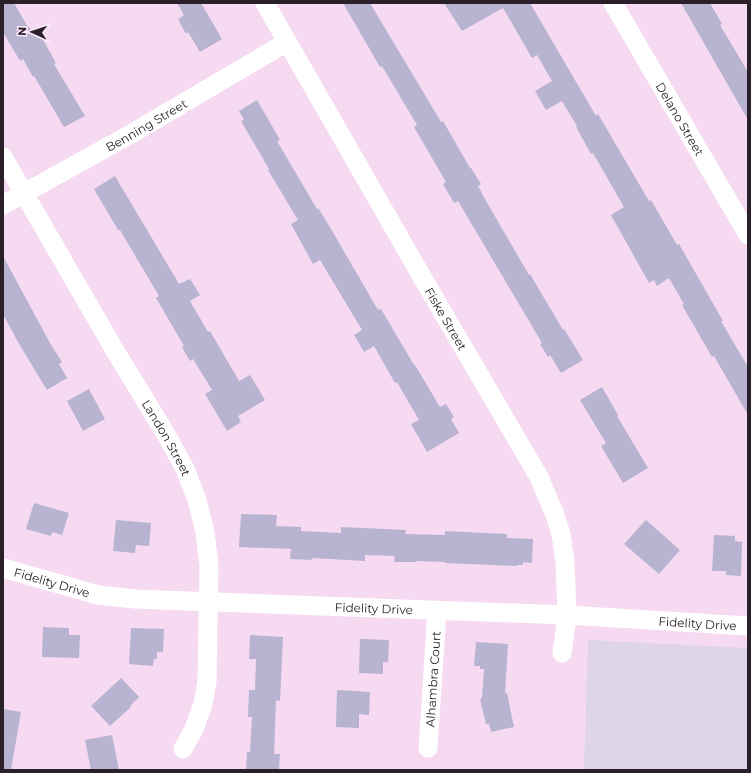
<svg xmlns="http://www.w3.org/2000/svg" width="751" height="773" viewBox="0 0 751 773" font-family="Montserrat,sans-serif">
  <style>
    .commercial { fill: #dfd5ea }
    .building { fill: #b7b3d1 }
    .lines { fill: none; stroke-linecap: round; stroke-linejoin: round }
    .minor { stroke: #fff; stroke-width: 19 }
    .labels { text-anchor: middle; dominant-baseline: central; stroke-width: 3; stroke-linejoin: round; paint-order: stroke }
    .street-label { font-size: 12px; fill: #292029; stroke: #ffe9fc }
  </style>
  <rect width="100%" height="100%" fill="#f5daf2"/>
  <path class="commercial" d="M588,640L748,648V770H584Z"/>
  <path class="building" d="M3,3H14L28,27H29L33,34L38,31L56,63L54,64L85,116L64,127L34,76L33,77L23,59L20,61L3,32Z
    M177,3H201L222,39L200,52L188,32L186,34L178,19L184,15Z
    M343,3H370L441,122L443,121L470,168H471L481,184L478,186L486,201L529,275L530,274L563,330L564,329L583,360L561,373L550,355L548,357L540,344L542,343L458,201L454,203L443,184L446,182L414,127L417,125L382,66L380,67Z
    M444,3H530L596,116L598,114L649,201L651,200L677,245L679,244L723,321H721L748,367V415L714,356L712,357L682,305L684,304L669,278L657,286L654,280L649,283L611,215L624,207L593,153L591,154L576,127L577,126L562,101L546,110L535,91L552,81L537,55L532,58L503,8L462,31Z
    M681,3H710L722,24L720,25L748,72V120Z
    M257,100L280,140L277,141L317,209L318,208L331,229L378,310L381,309L414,365H415L440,407L446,404L454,417L451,419L459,433L427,452L411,424L419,420L397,382L395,383L374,346L364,352L354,335L362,330L320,260L313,264L291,224L298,220L268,170L269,169L241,121L244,120L239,111Z
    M115,176L179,284L190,279L200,295L190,301L208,332L210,331L239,381L250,375L265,400L238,416L241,422L227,431L205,394L212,390L193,359L190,361L182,347L184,346L156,298L159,296L120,230H118L94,189Z
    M3,256L50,343L62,362L59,364L67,378L47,390L19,344L3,314Z
    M602,387L618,415L617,416L648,468L623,483L601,446L606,443L580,400Z
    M89,389L105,419L83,431L67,401Z
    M34,503L69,513L62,535L52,532L51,536L26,529Z
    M241,514L277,515L276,526L301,527V531L341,533V527L406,530L405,534L445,535V531L507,534V538L533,539L532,563L523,562V565H518L517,566L445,563V562L416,561V562H394L395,556L365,555V561L312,558V560L290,559L291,549L239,547Z
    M116,520L151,523L149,546L136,545L135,553L113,551Z
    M646,520L680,550L659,574L624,544Z
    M714,535L735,536V541L742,542L741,576L726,575V571H712Z
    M43,627L69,628V635H80L79,658L42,657Z
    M131,628L164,629L163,652H157V659H154L153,666L129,664Z
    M250,635L283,637L280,701L276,700L274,754H280L279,770H246L247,752H250L252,717H248L249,690H255L256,659H249Z
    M360,639L389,640L388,662H383V674L359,673Z
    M476,642L508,644L505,693H507L514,727L491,732L489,724H486L480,699L482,698L484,669H480V666H474Z
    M121,678L139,697L130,706L131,707L110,726L91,706Z
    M337,690L370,692L369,715L359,714V728L336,727Z
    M3,709L21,712L11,770L3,769Z
    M112,735L119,770H91L85,740Z"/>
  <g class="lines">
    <g class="minor">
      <path id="s1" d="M265,3L422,277L539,477L555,515L561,534L565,562L567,615L564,640L562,653"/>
      <path id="s2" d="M613,3L748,235"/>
      <path id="s3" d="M3,157L114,349L167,436L185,469L197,500L205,532L209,565L207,682L203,704L194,729L183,749"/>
      <path id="s4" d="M3,205L131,134L287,42"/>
      <path id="s5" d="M3,568L98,595L135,599L567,615L748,626"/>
      <path id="s6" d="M428,748L437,611"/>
    </g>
  </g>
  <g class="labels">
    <g class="street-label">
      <text stroke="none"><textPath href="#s2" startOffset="134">Delano Street</textPath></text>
      <text stroke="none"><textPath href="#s4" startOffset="164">Benning Street</textPath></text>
      <text stroke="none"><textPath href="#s1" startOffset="364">Fiske Street</textPath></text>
      <text stroke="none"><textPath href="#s3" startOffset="325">Landon Street</textPath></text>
      <text stroke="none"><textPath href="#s5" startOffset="51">Fidelity Drive</textPath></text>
      <text stroke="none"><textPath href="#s5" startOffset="375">Fidelity Drive</textPath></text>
      <text stroke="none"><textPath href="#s5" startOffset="699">Fidelity Drive</textPath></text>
      <text stroke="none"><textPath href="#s6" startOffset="69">Alhambra Court</textPath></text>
    </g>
  </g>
  <rect width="751" height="773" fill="none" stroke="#292029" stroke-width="8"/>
  <g transform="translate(32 32) rotate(273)" stroke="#ffe9fc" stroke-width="3" paint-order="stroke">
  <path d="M0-3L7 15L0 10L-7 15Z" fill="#292029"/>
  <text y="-6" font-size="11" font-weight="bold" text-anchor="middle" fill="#292029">N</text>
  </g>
</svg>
